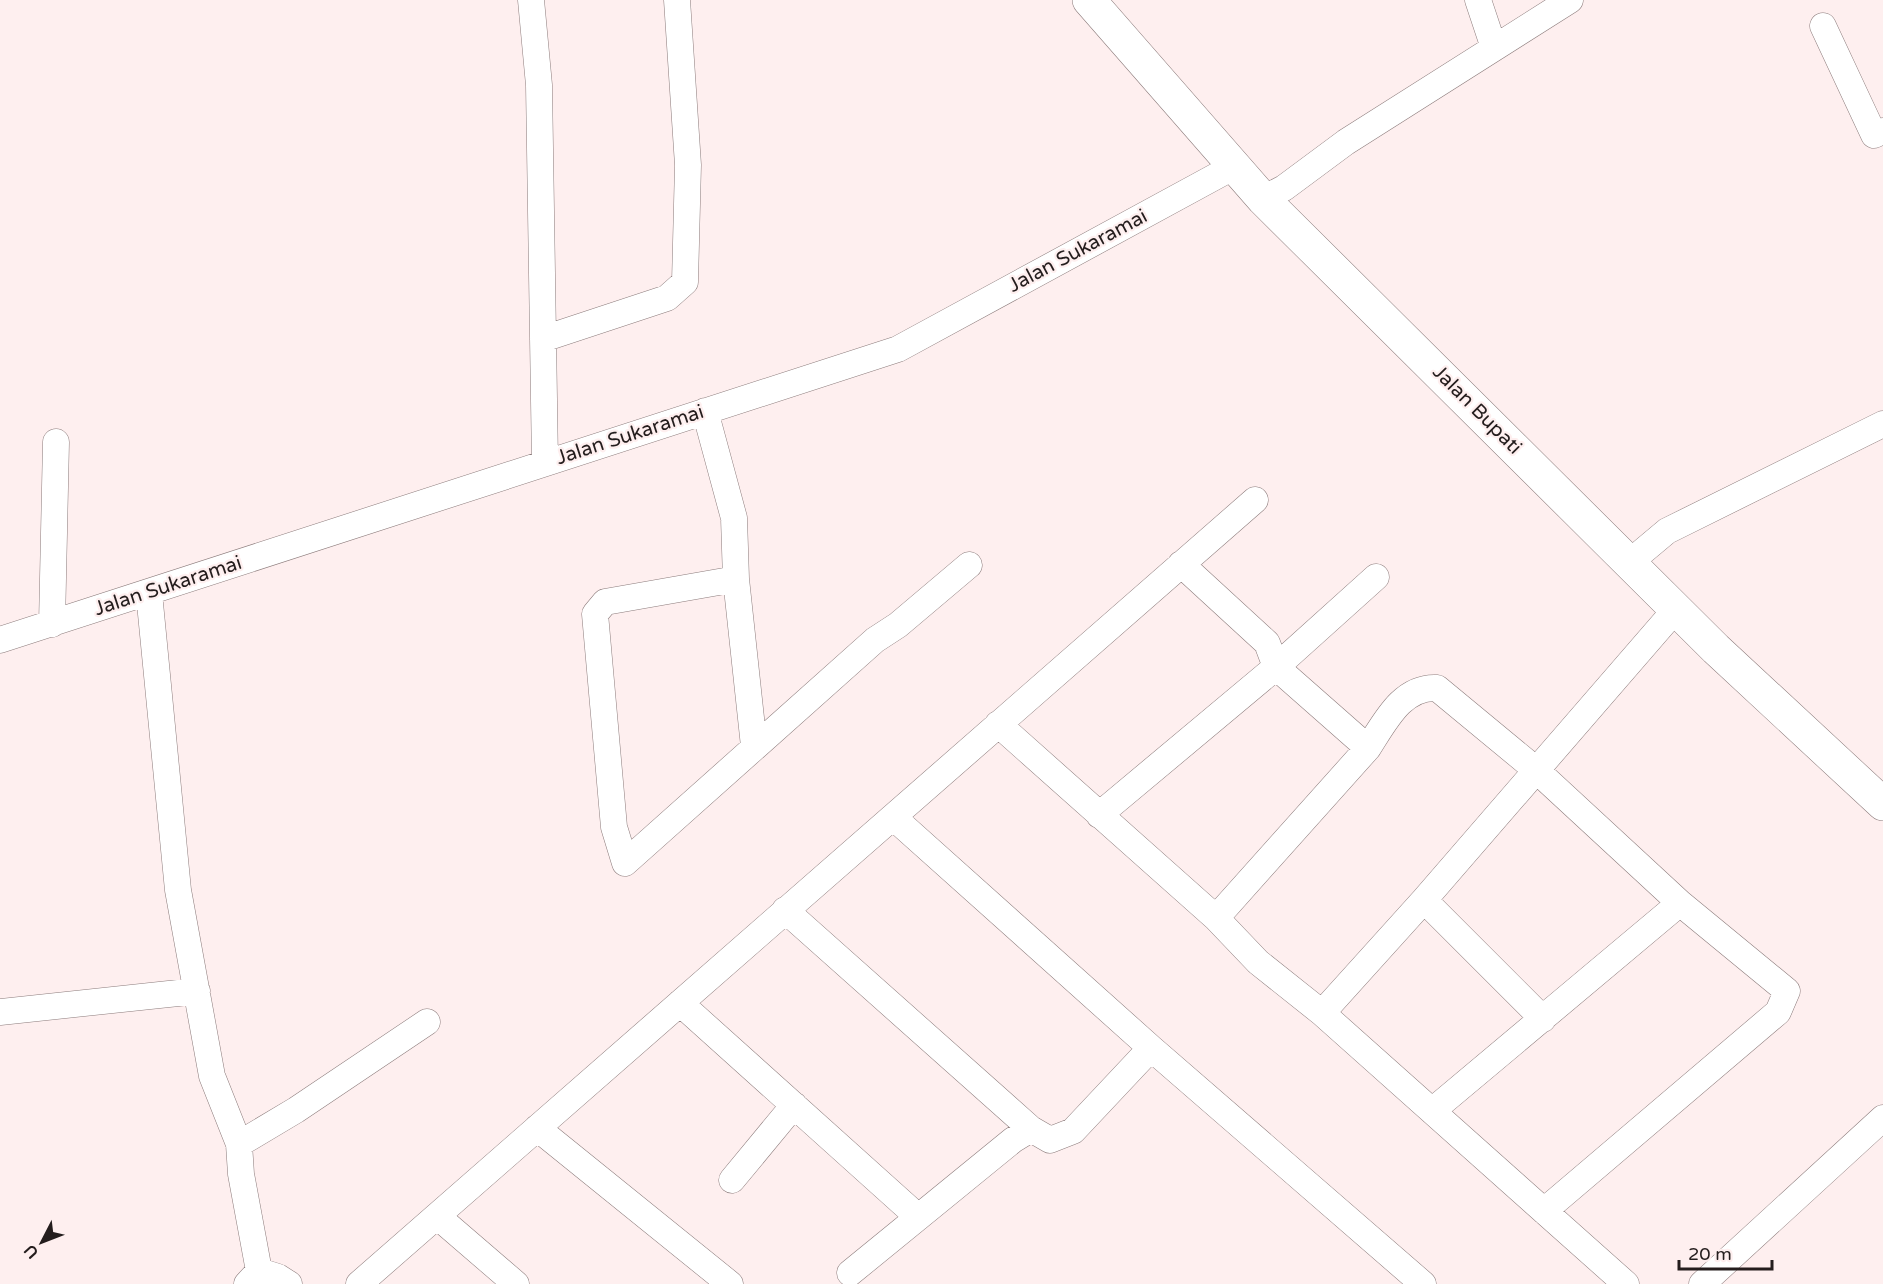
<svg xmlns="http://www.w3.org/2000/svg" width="1883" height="1284" viewBox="0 0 1883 1284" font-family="'Varela Round',sans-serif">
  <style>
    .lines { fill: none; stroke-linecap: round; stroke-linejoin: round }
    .street-casing { stroke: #8c7c7c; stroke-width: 27 }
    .secondary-casing { stroke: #8c7c7c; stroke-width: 34 }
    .street { stroke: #fff; stroke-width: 26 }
    .secondary { stroke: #fff; stroke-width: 33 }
    .labels { text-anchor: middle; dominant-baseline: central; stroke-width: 4.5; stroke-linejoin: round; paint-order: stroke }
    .street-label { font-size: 20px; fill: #241d1d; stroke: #feefef }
  </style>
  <rect width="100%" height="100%" fill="#feefef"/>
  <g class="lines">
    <defs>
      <path id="street" d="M531,0L539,85L545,463
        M1478,0L1494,48
        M1823,26L1874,135L1883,131
        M1263,199L1284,188L1346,142L1570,0
        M543,339L667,298L685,282L688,165L677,0
        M705,411L734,518L736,579L754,746
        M1630,562L1667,531L1883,424
        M1181,564L1267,643L1276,667L1368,748
        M736,579L605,602L595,614L614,827L625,863L875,640L898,625L969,565
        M149,593L178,890L212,1076L239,1144
        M52,624L56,442
        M0,640L898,349L1233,167
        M998,724L1216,918L1258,962L1322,1013L1626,1284
        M1099,815L1276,667L1376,577
        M893,817L1151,1048L1423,1284
        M1424,900L1543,1019
        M785,910L1031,1129
        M1216,918L1368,748C1385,722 1402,686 1437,688L1535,769L1680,903L1787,991L1778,1012L1544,1211
        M680,1003L917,1216
        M0,1012L197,991
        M1322,1013L1424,900L1676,609
        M1432,1111L1680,903
        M537,1128L730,1284
        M732,1180L794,1105
        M437,1216L516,1284
        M259,1271L241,1174L239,1144L296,1110L427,1022
        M850,1273L1013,1140L1031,1129L1050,1140L1073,1131L1151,1048
        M247,1284L259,1271L278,1277L289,1284
        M359,1284L1255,500
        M1702,1284L1883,1118"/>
      <path id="secondary" d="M1089,0L1263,199L1716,649L1883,804"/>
    </defs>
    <use href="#street" class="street-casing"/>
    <use href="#secondary" class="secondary-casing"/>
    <use href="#street" class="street"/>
    <use href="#secondary" class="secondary"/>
  </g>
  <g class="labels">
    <g class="street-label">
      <text transform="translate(1078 251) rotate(-28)">Jalan Sukaramai</text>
      <text transform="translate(1477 410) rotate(45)">Jalan Bupati</text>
      <text transform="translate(630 435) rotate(-18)">Jalan Sukaramai</text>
      <text transform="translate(168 586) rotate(-18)">Jalan Sukaramai</text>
    </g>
  </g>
  <g transform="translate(42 1242) rotate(228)" stroke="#feefef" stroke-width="4.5" paint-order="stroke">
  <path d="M0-4.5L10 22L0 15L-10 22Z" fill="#241d1d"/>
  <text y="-9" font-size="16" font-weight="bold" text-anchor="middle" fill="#241d1d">U</text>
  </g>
  <path d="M1679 1260v9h93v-9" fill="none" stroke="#241d1d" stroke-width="3"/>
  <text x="1688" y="1260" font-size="18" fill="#241d1d" stroke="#feefef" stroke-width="4.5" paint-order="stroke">20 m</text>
</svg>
